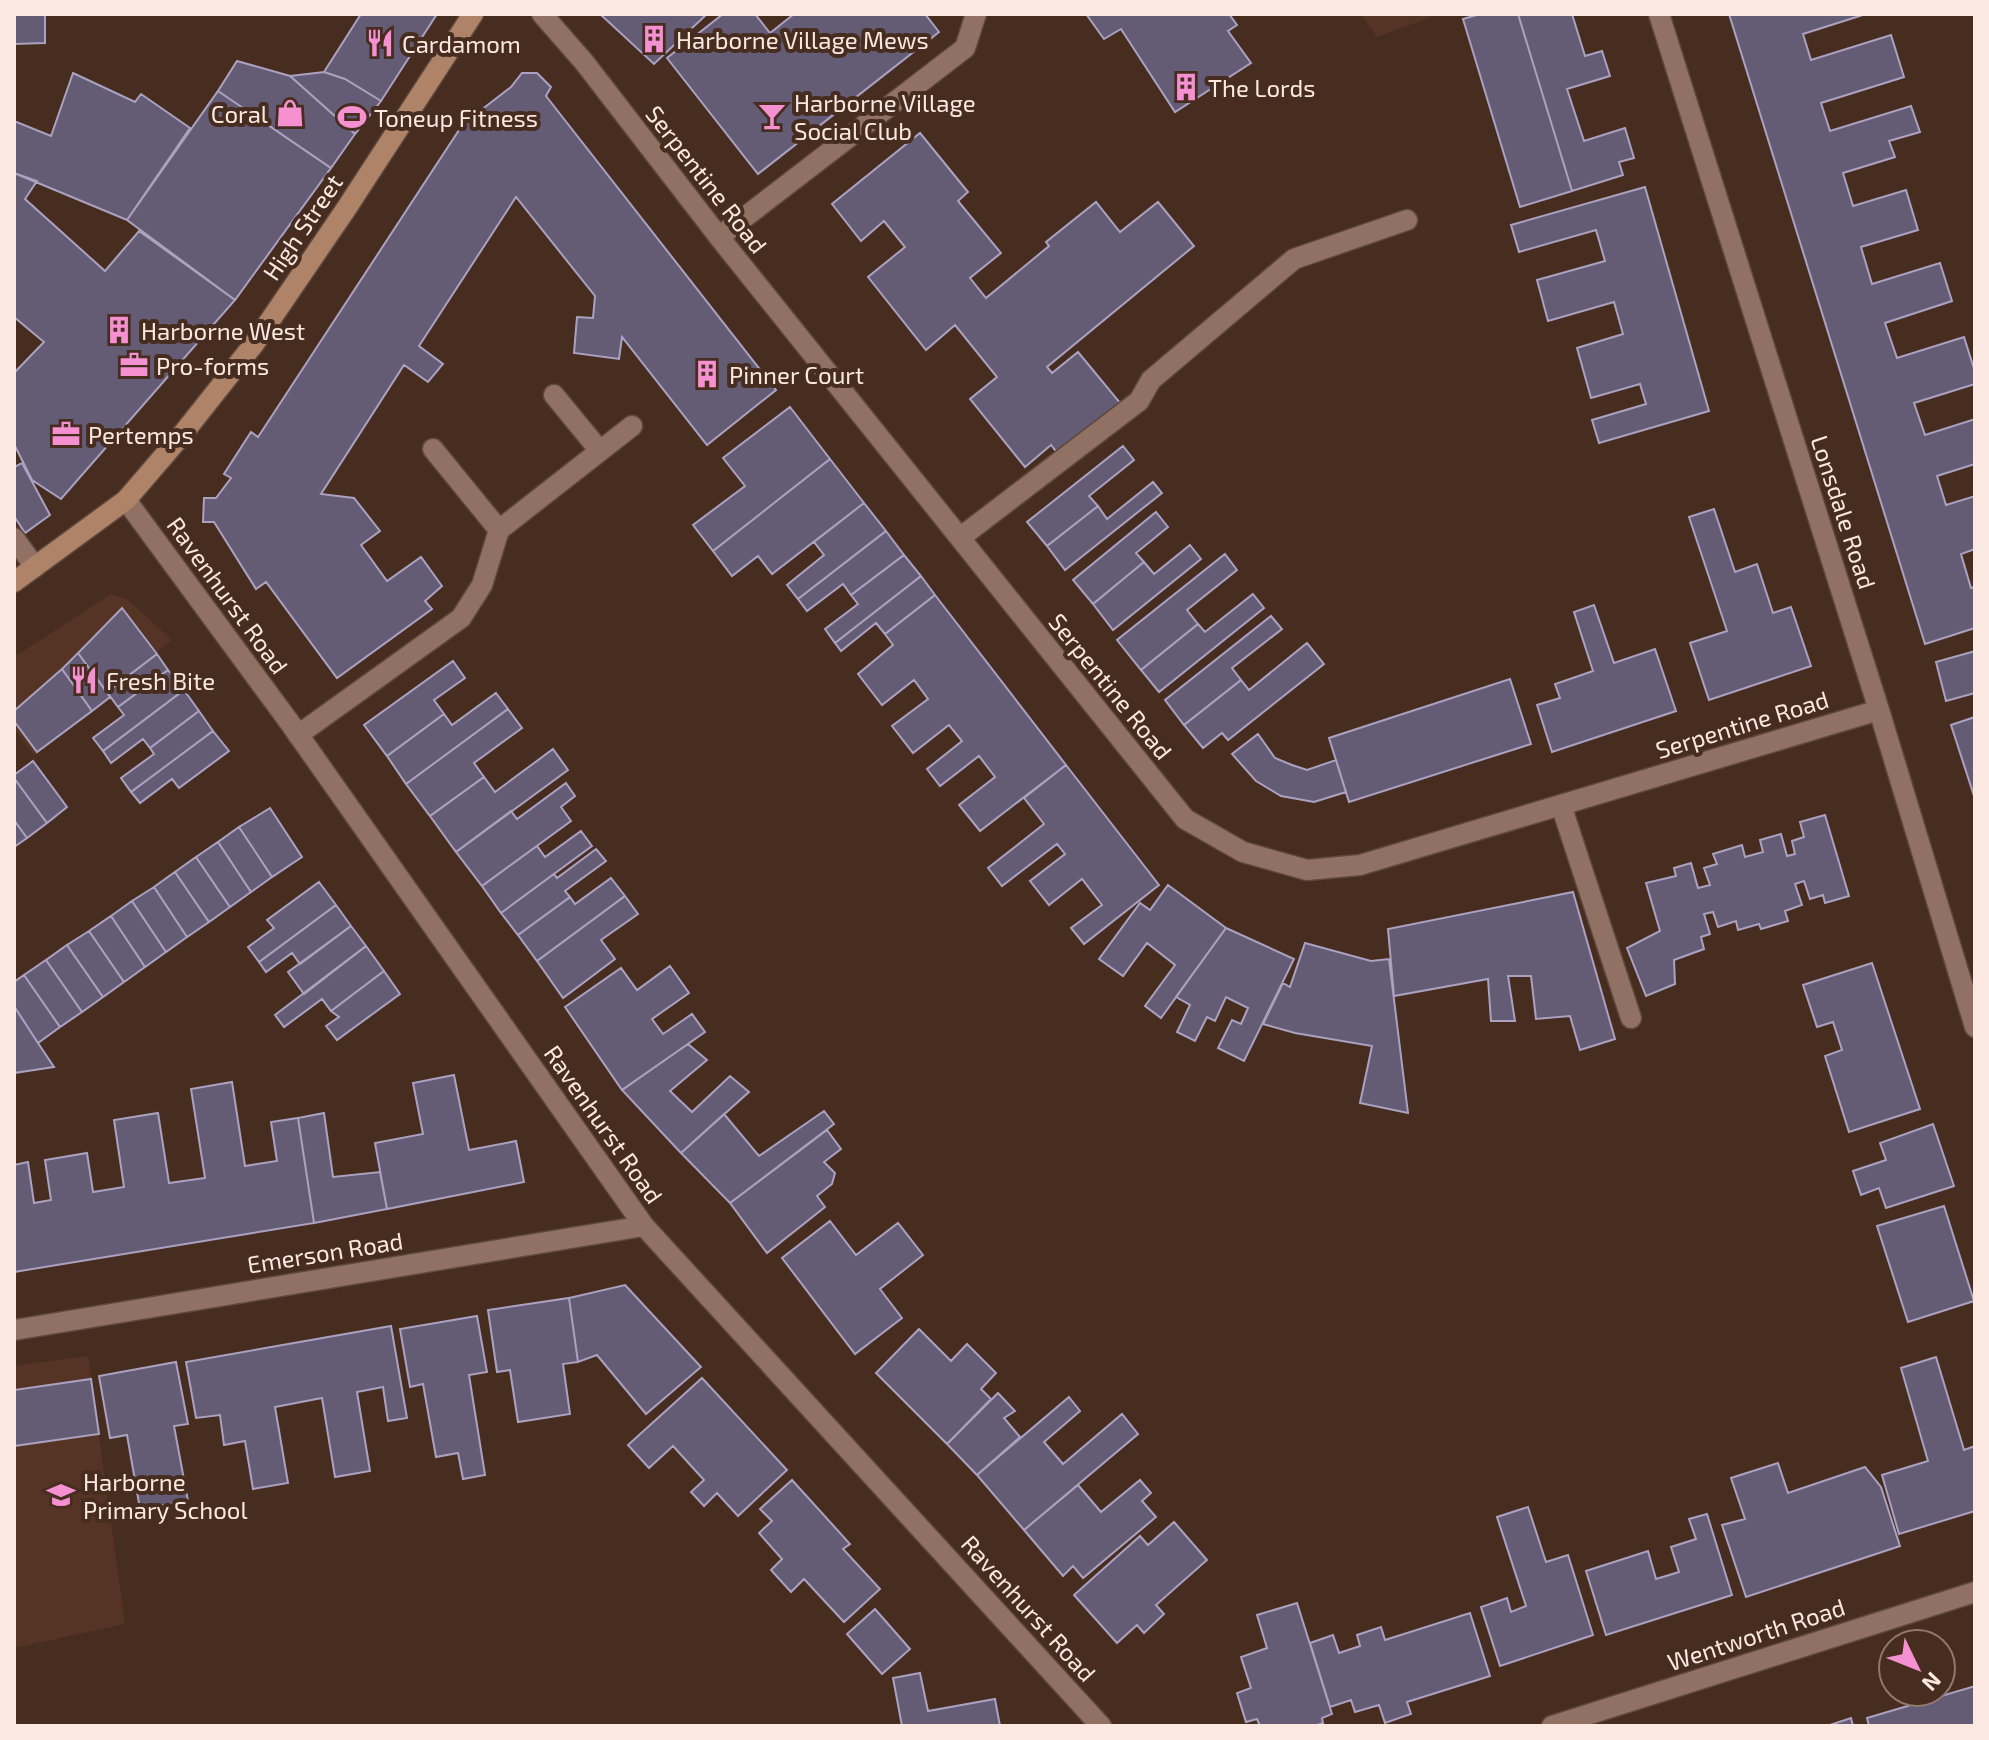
<svg xmlns="http://www.w3.org/2000/svg" width="1989" height="1740" viewBox="0 0 1989 1740" font-family="'Exo 2',sans-serif">
  <style>
    .built { fill: #553426 }
    .building { fill: #645c75; stroke: #aba1c0; stroke-width: 2 }
    .lines { fill: none; stroke-linecap: round; stroke-linejoin: round }
    .service-casing { stroke: #5e473d; stroke-width: 23 }
    .minor-casing { stroke: #5e473d; stroke-width: 23 }
    .secondary-casing { stroke: #5e473d; stroke-width: 23 }
    .service { stroke: #917164; stroke-width: 20 }
    .minor { stroke: #917164; stroke-width: 20 }
    .secondary { stroke: #ae8368; stroke-width: 20 }
    .labels { text-anchor: middle; dominant-baseline: central; stroke-width: 8; stroke-linejoin: round; paint-order: stroke }
    .poi-label { font-size: 24px; fill: #fbe9e1; stroke: #472c20; text-anchor: start }
    .street-label { font-size: 24px; fill: #fbe9e1; stroke: #472c20 }
  </style>
  <rect width="100%" height="100%" fill="#472c20"/>
  <path class="built" d="M1361,14H1439L1377,37Z
    M111,594L128,600L172,640L107,692L111,699L34,755L14,728V657Z
    M88,1356L125,1624L14,1648V1366Z"/>
  <path class="building" d="M14,14H45V43L14,44Z
    M361,14H437L381,101L345,79L324,72Z
    M600,14H707L654,64Z
    M723,14H755L770,33L794,14H925L939,32L758,174L667,58Z
    M1086,14H1229L1237,25L1228,31L1251,63L1175,112L1121,29L1104,39Z
    M1480,14H1518L1572,191L1520,207L1463,19Z
    M1518,14H1572L1585,56L1602,51L1610,76L1567,89L1584,141L1625,128L1634,158L1619,162L1623,175L1572,191Z
    M1729,14H1866L1803,34L1811,60L1891,35L1904,77L1821,103L1830,131L1911,106L1920,132L1889,141L1895,157L1843,173L1853,206L1906,190L1918,230L1861,247L1872,284L1940,263L1952,301L1885,323L1897,358L1964,337L1975,372V384L1914,403L1925,435L1975,419V464L1937,476L1946,505L1975,496V549L1961,554L1971,588L1975,587V628L1925,644Z
    M237,61L290,76L355,134L331,168L218,91Z
    M324,72L345,79L381,101L355,134L290,76Z
    M73,73L135,102L141,94L190,128L127,220L14,173V121L51,136Z
    M522,73H537L551,87L546,96L776,390L707,445L622,337L619,359L574,353L577,317L593,318L595,296L516,197L419,346L443,364L428,382L404,365L321,494L354,498L380,531L361,545L387,581L421,557L442,586L425,601L432,609L337,678L266,582L256,589L214,522H203L204,498H216L231,478L224,474L251,432L258,437L463,124L511,87Z
    M218,91L331,168L235,300L127,220Z
    M920,133L968,192L958,201L1001,253L970,278L986,298L1049,246L1046,242L1096,202L1120,232L1158,202L1194,246L1047,367L1052,373L1078,352L1121,404L1059,455L1051,445L1025,467L970,399L997,377L955,325L926,350L868,277L905,247L884,221L861,241L832,204Z
    M14,173L37,181L25,199L105,271L139,231L235,300L61,499L32,480L14,444V373L44,342L14,317Z
    M1645,187L1709,411L1599,443L1592,420L1646,404L1640,384L1591,398L1577,348L1623,334L1614,302L1548,321L1537,280L1605,261L1596,230L1519,252L1511,225Z
    M790,407L830,459L713,551L693,525L745,486L723,458Z
    M1123,446L1134,460L1089,496L1098,506L1047,546L1027,522Z
    M830,459L864,503L772,574L758,556L732,576L713,551Z
    M22,463L50,515L25,533L14,516V467Z
    M1153,482L1162,493L1065,570L1047,546L1098,506L1107,519Z
    M864,503L886,531L798,599L787,585L824,555L814,542Z
    M1714,509L1735,572L1757,564L1773,613L1791,607L1811,666L1709,700L1690,643L1727,631L1689,517Z
    M1156,512L1168,527L1136,553L1144,562L1093,604L1073,580Z
    M886,531L904,555L851,595L843,584L807,611L798,599Z
    M1190,545L1201,559L1113,630L1093,604L1144,562L1154,574Z
    M1225,554L1237,570L1187,610L1198,624L1141,670L1117,640Z
    M904,555L921,576L835,643L825,629L858,604L851,595Z
    M921,576L935,595L885,634L876,623L841,651L835,643Z
    M1253,594L1264,608L1159,692L1141,670L1198,624L1205,632Z
    M935,595L1066,765L980,831L959,805L995,777L979,756L940,786L927,769L962,741L949,725L913,753L892,726L928,699L914,680L882,705L858,674L893,645L885,634Z
    M1594,605L1614,663L1655,649L1676,711L1552,752L1537,705L1560,698L1555,684L1593,671L1574,612Z
    M122,608L157,654L107,692L78,653Z
    M1271,616L1282,629L1232,668L1241,680L1184,725L1165,700Z
    M1307,643L1324,664L1228,740L1222,733L1203,748L1184,725L1241,680L1249,690Z
    M1975,651V693L1946,701L1936,662Z
    M78,653L110,697L92,711L62,669Z
    M157,654L168,670L118,707L107,692Z
    M453,661L465,678L434,700L444,714L387,756L364,725Z
    M62,669L92,711L37,752L14,721V711Z
    M168,670L184,690L103,751L93,738L124,715L118,707Z
    M1510,679L1531,744L1349,802L1329,738Z
    M184,690L199,711L150,748L143,739L111,763L103,751Z
    M496,693L508,709L406,784L387,756L444,714L452,725Z
    M508,709L522,728L474,763L484,777L430,816L406,784Z
    M199,711L213,731L131,792L121,778L154,754L150,748Z
    M1975,717V799L1951,725Z
    M213,731L229,751L179,788L172,779L140,803L131,792Z
    M1258,734L1275,758L1292,765L1307,770L1336,760L1346,792L1314,802L1281,796L1256,781L1232,754Z
    M553,749L568,770L456,852L430,816L484,777L495,792Z
    M33,761L67,807L47,823L14,778V775Z
    M1066,765L1159,885L1084,944L1071,928L1102,905L1082,879L1049,905L1030,881L1065,854L1057,844L1002,886L988,868L1044,824L1024,798Z
    M14,778L47,823L27,838L14,820Z
    M566,783L575,796L561,807L571,821L482,886L456,852L511,811L517,819Z
    M270,808L302,857L272,877L239,827Z
    M1825,815L1849,896L1825,903L1823,895L1810,899L1804,881L1795,884L1802,905L1785,911L1788,921L1761,929L1759,924L1738,930L1736,921L1718,927L1713,912L1704,914L1710,934L1701,937L1704,949L1674,960L1675,984L1646,996L1627,948L1660,931L1646,883L1676,876L1674,868L1691,863L1698,888L1710,885L1704,868L1717,864L1713,854L1742,845L1745,857L1763,852L1760,840L1781,834L1787,856L1795,854L1792,841L1804,837L1800,822Z
    M14,820L27,838L14,847Z
    M239,827L272,877L251,892L218,842Z
    M581,831L592,846L501,913L482,886L537,846L545,857Z
    M218,842L251,892L230,907L196,857Z
    M596,849L606,861L565,891L570,897L518,935L501,913L554,874L557,878Z
    M196,857L230,907L209,922L175,872Z
    M175,872L209,922L187,937L154,887Z
    M611,878L625,896L537,961L518,935L570,897L575,904Z
    M319,882L336,905L259,962L248,947L274,928L267,920Z
    M1168,885L1226,928L1161,1018L1145,1006L1175,965L1147,943L1123,976L1099,959L1140,903L1150,910Z
    M154,887L187,937L166,952L132,901Z
    M1573,892L1615,1039L1580,1050L1570,1016L1536,1019L1531,976H1508L1515,1021H1491L1488,979L1394,996L1388,929Z
    M625,896L638,914L601,940L615,959L563,998L537,961Z
    M132,901L166,952L145,967L111,916Z
    M336,905L351,926L300,964L292,953L266,972L259,962Z
    M111,916L145,967L124,982L89,931Z
    M351,926L366,946L304,994L288,972Z
    M1226,928L1294,959L1244,1061L1218,1048L1232,1020L1241,1024L1248,1008L1226,997L1215,1021L1207,1017L1195,1041L1177,1032L1190,1005L1176,997Z
    M89,931L124,982L103,997L67,945Z
    M1305,943L1371,961L1389,959L1408,1113L1360,1103L1372,1046L1295,1033L1263,1024L1283,983L1290,987Z
    M67,945L103,997L82,1012L46,960Z
    M366,946L384,971L331,1011L322,999L284,1027L275,1015Z
    M46,960L82,1012L60,1027L24,975Z
    M1872,963L1920,1109L1849,1132L1825,1056L1842,1050L1833,1022L1817,1027L1803,985Z
    M670,966L689,993L652,1019L663,1034L692,1014L705,1032L622,1090L565,1007L621,968L637,990Z
    M384,971L400,994L337,1040L326,1026L339,1017L331,1011Z
    M24,975L60,1027L38,1043L14,1006V982Z
    M14,1006L38,1043L54,1067L14,1073Z
    M688,1044L707,1060L670,1091L692,1112L730,1076L749,1092L681,1153L622,1090Z
    M454,1075L469,1150L516,1141L524,1182L387,1209L375,1143L423,1134L413,1083Z
    M232,1082L245,1166L277,1161L271,1122L298,1118L314,1223L14,1272V1165L28,1162L34,1203L51,1200L45,1160L87,1153L93,1192L124,1187L114,1120L158,1113L169,1183L205,1178L191,1089Z
    M824,1111L834,1124L730,1203L681,1153L724,1114L759,1156Z
    M324,1113L333,1177L380,1172L387,1209L314,1223L298,1118Z
    M1933,1124L1954,1186L1886,1208L1879,1188L1861,1195L1853,1171L1886,1160L1880,1143Z
    M827,1130L841,1149L824,1162L835,1173L832,1184L817,1196L825,1207L767,1253L730,1203Z
    M1944,1206L1974,1301L1908,1322L1877,1226Z
    M830,1221L856,1255L898,1223L923,1255L880,1289L902,1318L855,1354L782,1258Z
    M625,1285L701,1367L646,1414L597,1355L578,1362L569,1298Z
    M569,1298L578,1362L563,1364L570,1414L518,1422L510,1370L497,1372L488,1310Z
    M477,1316L487,1372L469,1375L485,1475L463,1479L458,1453L436,1457L423,1384L410,1387L400,1329Z
    M391,1326L407,1418L388,1421L383,1387L357,1392L370,1471L335,1477L322,1398L275,1407L288,1483L253,1489L245,1441L224,1445L220,1415L196,1418L186,1362Z
    M919,1329L951,1361L967,1344L996,1373L981,1389L991,1399L947,1444L876,1373Z
    M1936,1357L1964,1450L1975,1446V1511L1899,1534L1882,1475L1928,1461L1901,1368Z
    M176,1362L188,1424L174,1426L188,1501L140,1509L127,1435L110,1438L99,1376Z
    M702,1378L787,1470L738,1516L717,1493L704,1506L691,1492L704,1480L673,1446L649,1468L628,1445Z
    M91,1379L99,1434L14,1446V1390Z
    M998,1393L1015,1411L1004,1418L1020,1437L977,1475L947,1444Z
    M1069,1397L1080,1411L1044,1442L1063,1464L1122,1414L1138,1434L1024,1530L977,1475Z
    M1778,1463L1788,1493L1865,1467L1881,1487L1900,1546L1746,1597L1722,1525L1745,1519L1731,1478Z
    M792,1480L850,1544L843,1549L880,1589L844,1622L804,1579L791,1592L771,1570L782,1559L759,1533L772,1521L760,1509Z
    M1140,1480L1151,1493L1142,1501L1156,1517L1083,1578L1073,1566L1063,1576L1024,1530L1078,1485L1101,1512Z
    M1528,1507L1546,1562L1568,1555L1593,1635L1500,1666L1481,1607L1507,1598L1511,1612L1526,1606L1497,1517Z
    M1707,1514L1732,1595L1606,1635L1586,1571L1648,1551L1656,1579L1679,1572L1671,1547L1696,1539L1689,1519Z
    M1174,1522L1207,1560L1156,1605L1164,1614L1144,1633L1137,1625L1117,1643L1074,1595L1140,1536L1148,1545Z
    M1297,1603L1332,1714L1322,1718L1323,1723L1315,1726H1260L1257,1719L1246,1722L1237,1693L1251,1688L1241,1657L1267,1648L1257,1615Z
    M875,1609L910,1649L882,1674L847,1634Z
    M1470,1613L1490,1676L1407,1702L1411,1714L1385,1723L1379,1705L1355,1712L1351,1700L1330,1707L1310,1643L1333,1635L1339,1653L1360,1646L1357,1635L1381,1627L1385,1640Z
    M920,1673L928,1711L995,1699L1000,1726H902L893,1678Z
    M1975,1686V1726H1869L1867,1718Z
    M1851,1718L1853,1726H1827Z"/>
  <g class="lines">
    <defs>
      <path id="service" d="M719,237L965,48L976,14
        M554,395L600,451
        M499,530L632,426
        M961,537L1139,401L1151,380L1294,259L1407,220
        M14,538L35,567
        M298,735L461,618L482,585L499,530L433,449
        M1561,805L1631,1018"/>
      <path id="minor" d="M542,14L584,62L719,237L1185,819L1243,852L1307,870L1360,865L1879,710
        M1659,14L1879,710L1975,1027
        M126,500L290,723L644,1226L1101,1726
        M14,1330L644,1226
        M1552,1726L1975,1592"/>
      <path id="secondary" d="M14,582L126,500L181,436L254,344L346,209L473,14"/>
    </defs>
    <use href="#service" class="service-casing"/>
    <use href="#minor" class="minor-casing"/>
    <use href="#secondary" class="secondary-casing"/>
    <use href="#service" class="service"/>
    <use href="#minor" class="minor"/>
    <use href="#secondary" class="secondary"/>
  </g>
  <defs>
    <symbol id="building-bare" viewBox="-9 -9 18 18"><path d="M-4-6H4V6H1V3H-1V6H-4ZM-2.5-4.3h1.7v1.8h-1.7ZM.8-4.3h1.7v1.8H.8ZM-2.5-1h1.7V.8h-1.7ZM.8-1h1.7V.8H.8Z" fill="#f590d1" stroke="#472c20" stroke-width="2.5" paint-order="stroke"/></symbol>
    <symbol id="restaurant-bare" viewBox="-9 -9 18 18"><path d="M-5-6h1v4h1v-4h1v4h1v-4h1v5L-1.5 .5V6h-2V.5L-5-1ZM5-6V6H3V1.5H1.5Q1.5-4 5-6Z" fill="#f590d1" stroke="#472c20" stroke-width="2.5" paint-order="stroke"/></symbol>
    <symbol id="shop-bare" viewBox="-9 -9 18 18"><path d="M-5-2.5h2.3a2.7 3.5 0 0 1 5.4 0H5L5.5 6h-11ZM-1.5-2.5h3a1.5 2.3 0 0 0-3 0Z" fill="#f590d1" stroke="#472c20" stroke-width="2.5" paint-order="stroke"/></symbol>
    <symbol id="bar-bare" viewBox="-9 -9 18 18"><path d="M-6-5H6L.8 .8V4.5H3.5V6h-7V4.5H-.8V.8Z" fill="#f590d1" stroke="#472c20" stroke-width="2.5" paint-order="stroke"/></symbol>
    <symbol id="stadium-bare" viewBox="-9 -9 18 18"><path d="M0-5a6.5 5 0 1 0 0 10a6.5 5 0 1 0 0-10ZM-3.5-1.8h7v3.6h-7Z" fill="#f590d1" stroke="#472c20" stroke-width="2.5" paint-order="stroke"/></symbol>
    <symbol id="office-bare" viewBox="-9 -9 18 18"><path d="M-6-3h4V-5.5h4V-3h4V5H-6ZM-1-4.5V-3h2v-1.5ZM-6 0V1H6V0Z" fill="#f590d1" stroke="#472c20" stroke-width="2.5" paint-order="stroke"/></symbol>
    <symbol id="school-bare" viewBox="-9 -9 18 18"><path d="M0-5L7-2L0 1L-7-2ZM-4 1L0 2.5L4 1V4Q0 6-4 4Z" fill="#f590d1" stroke="#472c20" stroke-width="2.5" paint-order="stroke"/></symbol>
  </defs>
  <g fill-rule="evenodd">
    <use href="#building-bare" x="634" y="19" width="40" height="40"/>
    <use href="#restaurant-bare" x="360" y="23" width="40" height="40"/>
    <use href="#building-bare" x="1166" y="67" width="40" height="40"/>
    <use href="#shop-bare" x="270" y="93" width="40" height="40"/>
    <use href="#bar-bare" x="752" y="96" width="40" height="40"/>
    <use href="#stadium-bare" x="332" y="97" width="40" height="40"/>
    <use href="#building-bare" x="99" y="310" width="40" height="40"/>
    <use href="#office-bare" x="114" y="345" width="40" height="40"/>
    <use href="#building-bare" x="687" y="354" width="40" height="40"/>
    <use href="#office-bare" x="46" y="414" width="40" height="40"/>
    <use href="#restaurant-bare" x="64" y="660" width="40" height="40"/>
    <use href="#school-bare" x="41" y="1475" width="40" height="40"/>
  </g>
  <g class="labels">
    <g class="poi-label">
      <text x="676" y="39">Harborne Village Mews</text>
      <text x="402" y="43">Cardamom</text>
      <text x="1208" y="87">The Lords</text>
      <text x="794" y="102">Harborne Village<tspan x="794" dy="28">Social Club</tspan></text>
      <text x="268" y="113" text-anchor="end">Coral</text>
      <text x="374" y="117">Toneup Fitness</text>
      <text x="141" y="330">Harborne West</text>
      <text x="156" y="365">Pro-forms</text>
      <text x="729" y="374">Pinner Court</text>
      <text x="88" y="434">Pertemps</text>
      <text x="106" y="680">Fresh Bite</text>
      <text x="83" y="1481">Harborne<tspan x="83" dy="28">Primary School</tspan></text>
    </g>
    <g class="street-label">
      <text transform="translate(707 179) rotate(52)">Serpentine Road</text>
      <text transform="translate(302 227) rotate(-56)">High Street</text>
      <text transform="translate(1844 512) rotate(72)">Lonsdale Road</text>
      <text transform="translate(228 595) rotate(54)">Ravenhurst Road</text>
      <text transform="translate(1111 686) rotate(51)">Serpentine Road</text>
      <text transform="translate(1742 724) rotate(-17)">Serpentine Road</text>
      <text transform="translate(604 1124) rotate(55)">Ravenhurst Road</text>
      <text transform="translate(325 1252) rotate(-9)">Emerson Road</text>
      <text transform="translate(1029 1608) rotate(48)">Ravenhurst Road</text>
      <text transform="translate(1756 1634) rotate(-18)">Wentworth Road</text>
    </g>
  </g>
  <rect width="1989" height="1740" fill="none" stroke="#fbe9e1" stroke-width="32"/>
  <g transform="translate(1917 1668) rotate(133)"><circle r="38" fill="#472c20" stroke="#8f786d" stroke-width="2"/>
  <path d="M0-6L14 30L0 20L-14 30Z" fill="#f590d1"/>
  <text y="-12" font-size="22" font-weight="bold" text-anchor="middle" fill="#fbe9e1">N</text>
  </g>
</svg>
